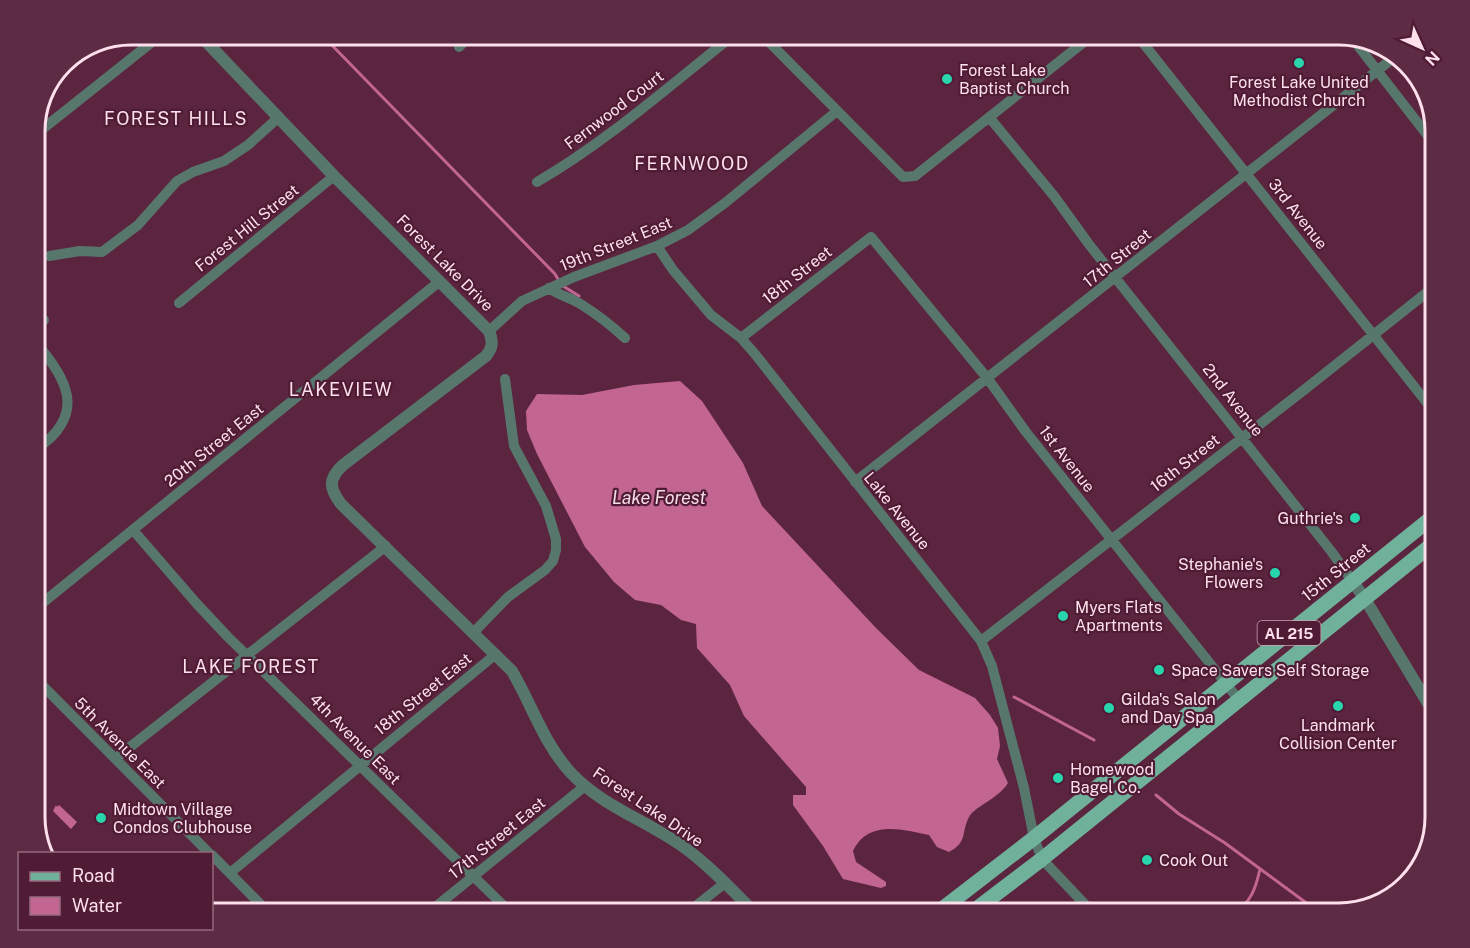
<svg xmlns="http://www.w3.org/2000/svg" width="1470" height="948" viewBox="0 0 1470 948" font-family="'Public Sans',sans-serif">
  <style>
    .water { fill: #c26590 }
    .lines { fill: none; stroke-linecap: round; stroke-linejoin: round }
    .stream { stroke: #c26590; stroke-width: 3 }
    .minor { stroke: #58776c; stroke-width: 10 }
    .tertiary { stroke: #58776c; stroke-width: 12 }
    .primary { stroke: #70b19c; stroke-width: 15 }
    .poi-dot { fill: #29d5ad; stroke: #501b35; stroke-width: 2 }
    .labels { text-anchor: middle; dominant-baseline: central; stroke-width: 4.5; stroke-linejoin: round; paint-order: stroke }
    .shield { fill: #501b35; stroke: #c9a5b5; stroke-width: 1.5 }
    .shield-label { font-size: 15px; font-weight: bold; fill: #fde0ec }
    .poi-label { font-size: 16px; fill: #fde0ec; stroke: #501b35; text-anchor: start }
    .street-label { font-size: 16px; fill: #fde0ec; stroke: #501b35 }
    .neighbourhood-label { font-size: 18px; letter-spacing: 1.5px; fill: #fde0ec; stroke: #501b35 }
    .water-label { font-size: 18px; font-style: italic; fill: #f6dce6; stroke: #501b35 }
    .rim { fill: none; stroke: #fde0ec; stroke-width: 3 }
  </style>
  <rect width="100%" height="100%" fill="#5b2540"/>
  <path class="water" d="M680,381L702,401L743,463L762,506L876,628L919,670L975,698L990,715L998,728L1000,746L997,759L1008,783C998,799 975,806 969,817C961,832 968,842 949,852L937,847L929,835C901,829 868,820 853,851L856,862L886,882V886L881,888L843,879L823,846L793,805V795H806V787L744,716L730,685L697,648L696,624L681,620L661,605L635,600L614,582L585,547L537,454L527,430L526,411L537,394L582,395L634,385Z
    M56,805L57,807L59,805L77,822L71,829L53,811Z"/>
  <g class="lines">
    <path class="stream" d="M321,34L555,274L559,281
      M563,286L579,296
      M1014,697L1094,740
      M1156,795L1179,814L1225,843L1320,913
      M1233,913C1251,904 1256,887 1260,869"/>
    <path class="minor" d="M761,34L903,177L915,176L1094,34
      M1136,34L1435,413
      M1352,38L1435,145
      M459,47L472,34
      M989,117L1054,196L1088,243L1331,551L1353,582
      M35,135L162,34
      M537,182C608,141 670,85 735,34
      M657,246L673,270L711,315L741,338L755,354L981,641L992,666L1024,788L1034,838L1042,859L1093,913
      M49,256L80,251L102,252L138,225L177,181L193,172L224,161L248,145L279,117
      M549,288C558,295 569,297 579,303C595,313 611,325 625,338
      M179,303L334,176
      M35,328L44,320
      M489,331L522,301L574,277L657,246L688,230L725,203L837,111
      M741,338L871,237L988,379L1026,432L1239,700
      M35,341C46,355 59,370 65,388C74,414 57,437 35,449
      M855,482L1397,55
      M133,530L197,604L228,637L511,913
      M35,609L440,281
      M474,632L508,597L545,570L553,561L556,550V539L546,506L514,446L505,379
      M981,641L1304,390L1435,286
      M35,678L210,854
      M116,758L386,546
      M212,855L269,913
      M230,873L496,654
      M428,913L585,786
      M687,913L725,883"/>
    <path class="tertiary" d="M199,34L334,176L489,331C493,341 493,348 486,356L343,465C328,479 329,488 341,504L512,671C532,705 544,744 571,773C603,807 648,821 685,848C711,867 733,891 755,913
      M1353,582L1365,599L1435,715"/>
    <path class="primary" d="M937,913L1034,838L1435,515
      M971,913L1042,859L1435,542"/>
  </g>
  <g class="poi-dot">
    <circle cx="1299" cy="63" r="6"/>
    <circle cx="947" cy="79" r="6"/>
    <circle cx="1355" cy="518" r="6"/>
    <circle cx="1275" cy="573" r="6"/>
    <circle cx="1063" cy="616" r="6"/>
    <circle cx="1159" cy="670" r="6"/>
    <circle cx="1338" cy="706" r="6"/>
    <circle cx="1109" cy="708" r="6"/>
    <circle cx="1058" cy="778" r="6"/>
    <circle cx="101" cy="818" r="6"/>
    <circle cx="1147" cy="860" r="6"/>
  </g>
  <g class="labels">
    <rect class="shield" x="1257.5" y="621" width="63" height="24" rx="4.5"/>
    <g class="shield-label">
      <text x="1289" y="633">AL 215</text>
    </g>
    <g class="poi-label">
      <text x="959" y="70">Forest Lake<tspan x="959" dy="18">Baptist Church</tspan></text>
      <text x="1299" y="82" text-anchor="middle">Forest Lake United<tspan x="1299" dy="18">Methodist Church</tspan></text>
      <text x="1343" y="518" text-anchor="end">Guthrie's</text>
      <text x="1263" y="564" text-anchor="end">Stephanie's<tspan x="1263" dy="18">Flowers</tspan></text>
      <text x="1075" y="607">Myers Flats<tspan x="1075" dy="18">Apartments</tspan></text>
      <text x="1171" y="670">Space Savers Self Storage</text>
      <text x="1121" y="699">Gilda's Salon<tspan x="1121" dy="18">and Day Spa</tspan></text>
      <text x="1338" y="725" text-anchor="middle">Landmark<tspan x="1338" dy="18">Collision Center</tspan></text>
      <text x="1070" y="769">Homewood<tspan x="1070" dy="18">Bagel Co.</tspan></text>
      <text x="113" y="809">Midtown Village<tspan x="113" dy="18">Condos Clubhouse</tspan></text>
      <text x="1159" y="860">Cook Out</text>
    </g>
    <g class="street-label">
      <text transform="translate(614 110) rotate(-37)">Fernwood Court</text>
      <text transform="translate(1298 214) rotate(52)">3rd Avenue</text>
      <text transform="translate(247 228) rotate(-39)">Forest Hill Street</text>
      <text transform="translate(616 244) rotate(-22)">19th Street East</text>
      <text transform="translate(1117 258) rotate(-39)">17th Street</text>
      <text transform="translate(445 263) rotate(45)">Forest Lake Drive</text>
      <text transform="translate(797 275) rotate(-38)">18th Street</text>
      <text transform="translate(1233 400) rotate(52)">2nd Avenue</text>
      <text transform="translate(214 445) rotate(-39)">20th Street East</text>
      <text transform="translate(1067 459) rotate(52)">1st Avenue</text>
      <text transform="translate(1185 463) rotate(-38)">16th Street</text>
      <text transform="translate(897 511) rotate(51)">Lake Avenue</text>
      <text transform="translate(1336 572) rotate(-39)">15th Street</text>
      <text transform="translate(423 694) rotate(-39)">18th Street East</text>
      <text transform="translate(355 739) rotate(45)">4th Avenue East</text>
      <text transform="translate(120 743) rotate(45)">5th Avenue East</text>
      <text transform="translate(648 807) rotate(34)">Forest Lake Drive</text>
      <text transform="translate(497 838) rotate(-39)">17th Street East</text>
    </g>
    <g class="neighbourhood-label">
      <text x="176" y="118">FOREST HILLS</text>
      <text x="692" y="163">FERNWOOD</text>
      <text x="341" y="389">LAKEVIEW</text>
      <text x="251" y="666">LAKE FOREST</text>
    </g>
    <g class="water-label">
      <text x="659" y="497">Lake Forest</text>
    </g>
  </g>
  <path d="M0 0H1470V948H0ZM131 45H1339A86 86 0 0 1 1425 131V817A86 86 0 0 1 1339 903H131A86 86 0 0 1 45 817V131A86 86 0 0 1 131 45Z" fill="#5e2b44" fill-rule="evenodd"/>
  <path class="rim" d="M131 45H1339A86 86 0 0 1 1425 131V817A86 86 0 0 1 1339 903H131A86 86 0 0 1 45 817V131A86 86 0 0 1 131 45Z"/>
  <rect x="18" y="852" width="195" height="78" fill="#501b35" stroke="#956a7e" stroke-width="1.5"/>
  <rect x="30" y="872" width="30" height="9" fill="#70b19c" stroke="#956a7e" stroke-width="1.5"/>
  <text x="72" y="882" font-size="18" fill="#fde0ec">Road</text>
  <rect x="30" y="897" width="30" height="18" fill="#c26590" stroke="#956a7e" stroke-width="1.5"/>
  <text x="72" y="912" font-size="18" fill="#fde0ec">Water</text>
  <g transform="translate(1422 48) rotate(135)" stroke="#501b35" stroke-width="4.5" paint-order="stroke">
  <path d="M0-4.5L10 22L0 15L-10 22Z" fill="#fde0ec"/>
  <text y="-9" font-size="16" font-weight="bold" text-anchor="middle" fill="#fde0ec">N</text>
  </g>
</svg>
